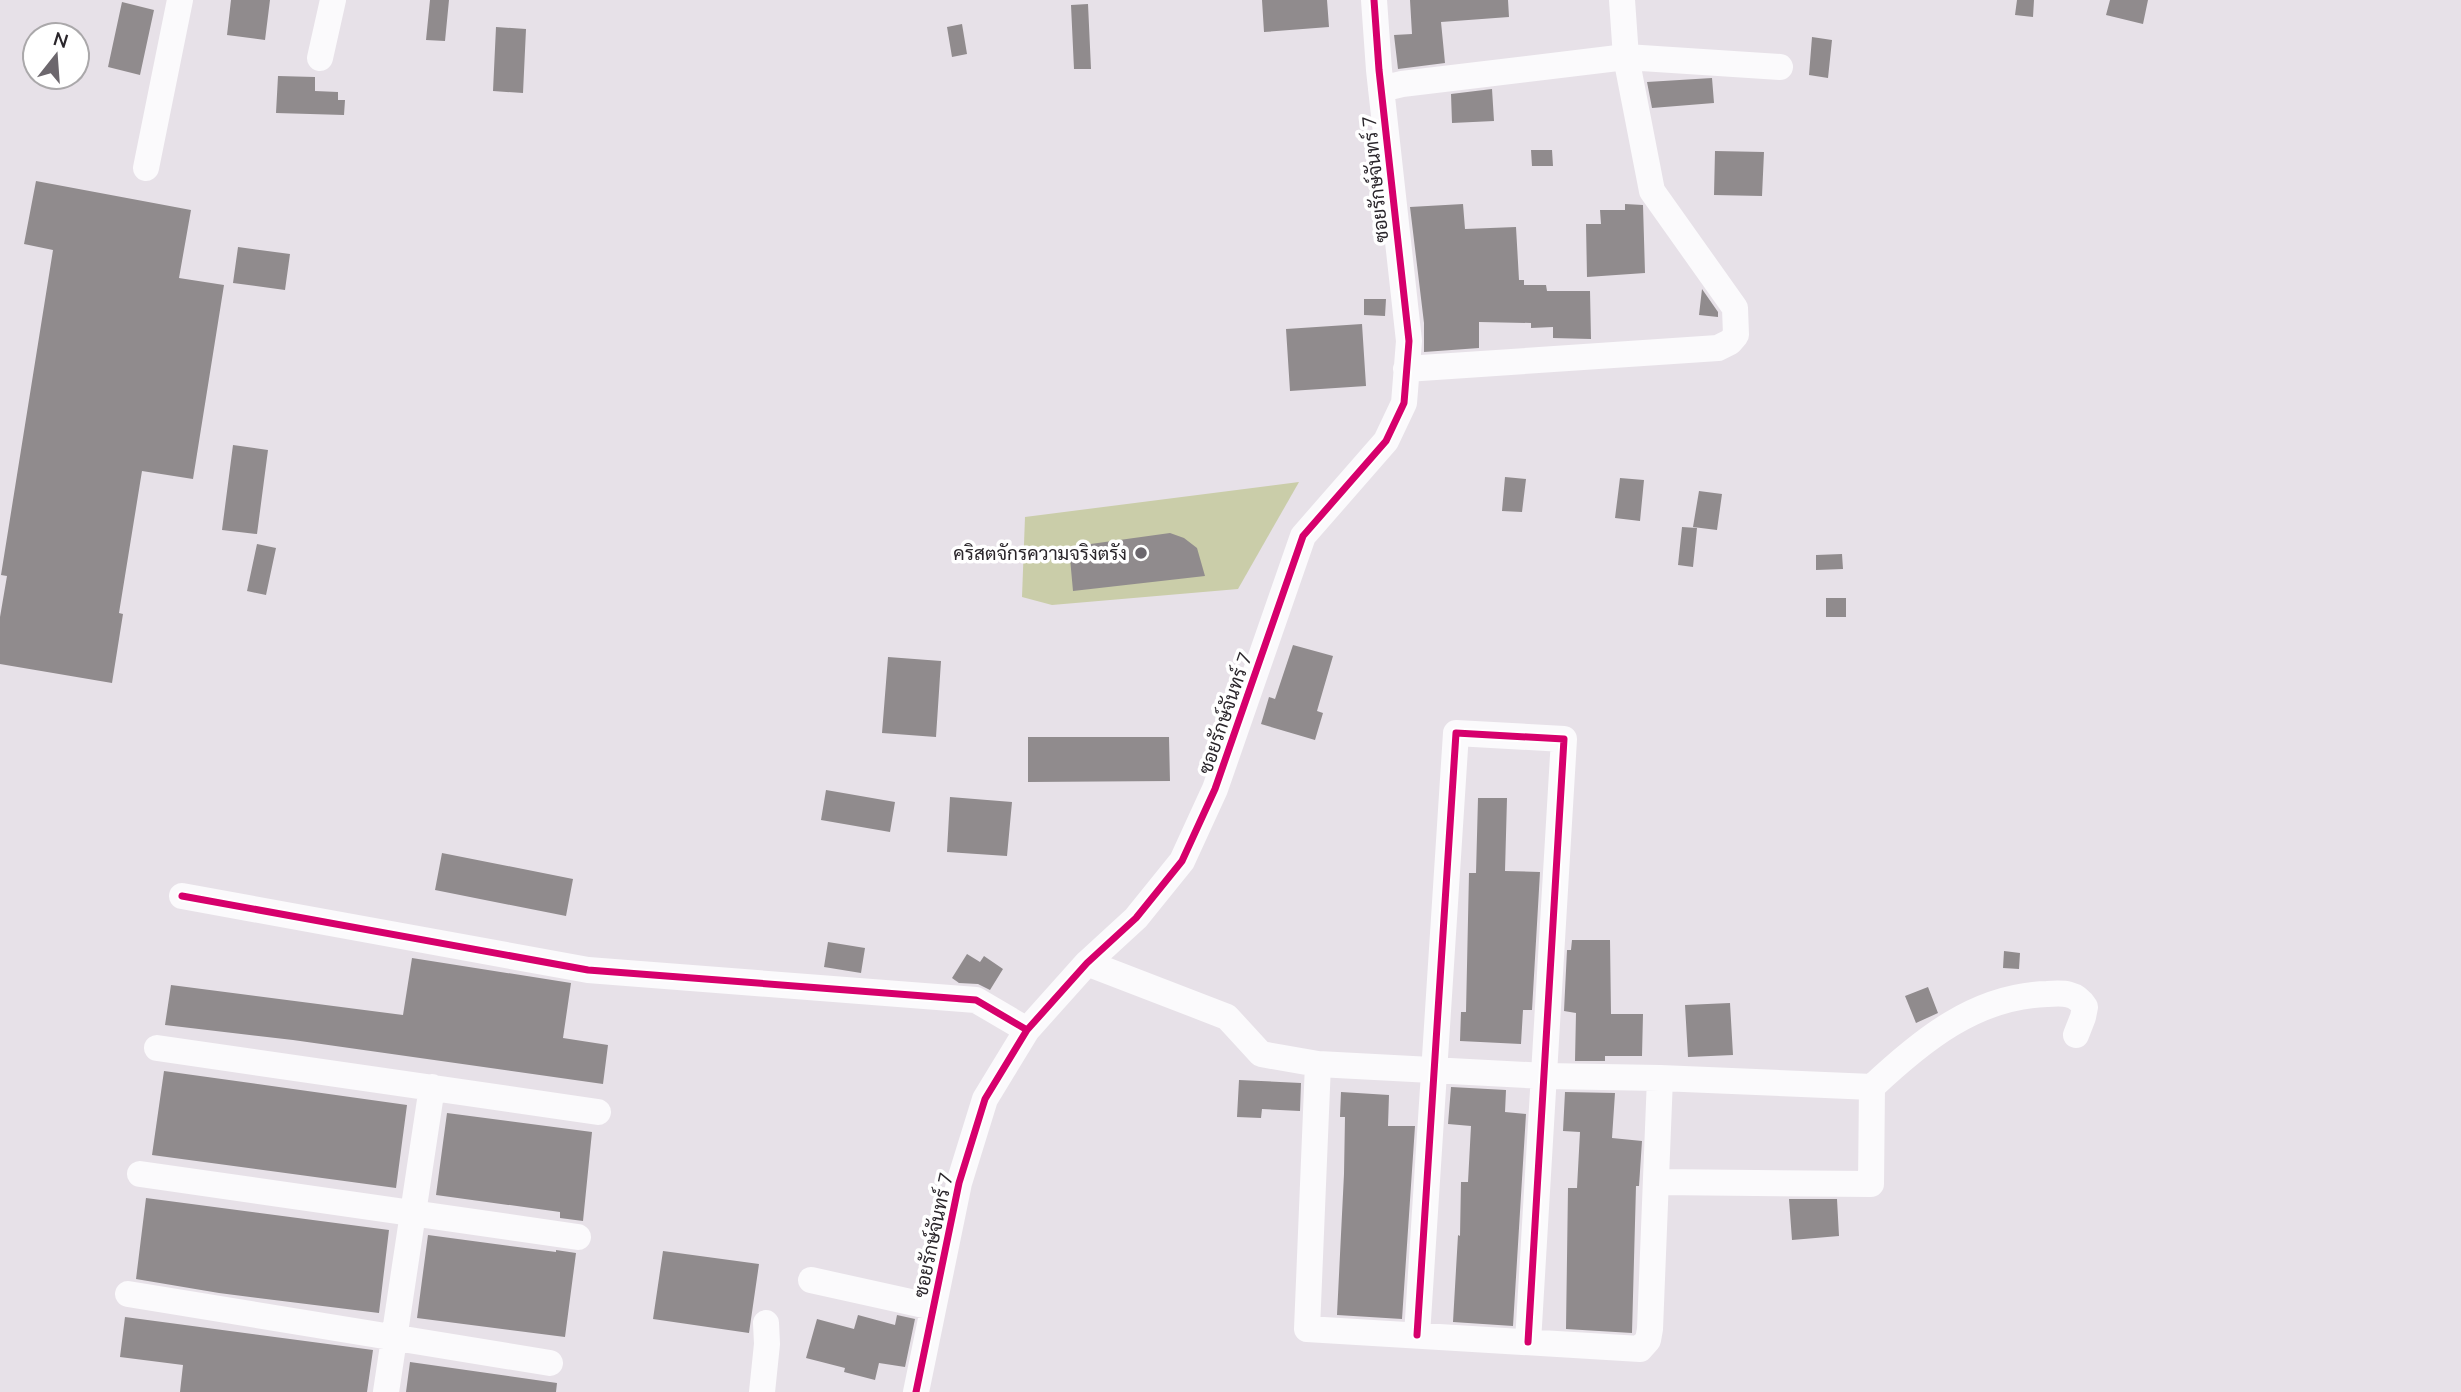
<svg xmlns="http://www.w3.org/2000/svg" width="2461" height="1392" viewBox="0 0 2461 1392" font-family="Mulish,Sarabun,sans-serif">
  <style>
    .green { fill: #cacda9 }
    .building { fill: #908b8d }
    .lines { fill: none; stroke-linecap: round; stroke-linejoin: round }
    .minor { stroke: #fbfafc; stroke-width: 26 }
    .cycleway-casing { stroke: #fff; stroke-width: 11 }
    .cycleway { stroke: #d6006c; stroke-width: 7 }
    .poi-dot { fill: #6c676d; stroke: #fff; stroke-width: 2.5 }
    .labels { text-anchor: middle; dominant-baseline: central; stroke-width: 7; stroke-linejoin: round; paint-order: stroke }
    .street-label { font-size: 19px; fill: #2a262b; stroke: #fff }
    .poi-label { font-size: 19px; fill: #2a262b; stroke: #fff; text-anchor: end }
  </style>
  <rect width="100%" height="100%" fill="#e7e1e8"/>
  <path class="green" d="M1299,482L1238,589L1052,605L1022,597L1025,517Z"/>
  <path class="building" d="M231,0H270L265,40L227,35Z
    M430,0H449L445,41L426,40Z
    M1262,0H1327L1329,27L1264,32Z
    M1410,0H1508L1509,17L1441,22L1445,63L1398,69L1394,35L1412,34Z
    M2017,0H2034L2033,17L2015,15Z
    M2110,0H2148L2143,24L2106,15Z
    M122,2L154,10L140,75L108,67Z
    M1088,4L1091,69H1074L1071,5Z
    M962,24L967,54L952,57L947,27Z
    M496,27L526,29L523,93L493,91Z
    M1812,37L1832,40L1828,78L1809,75Z
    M278,76L315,77V91L338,92V100H345L344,115L276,113Z
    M1712,78L1714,103L1652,108L1647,82Z
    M1492,89L1494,121L1452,123L1451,94Z
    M1531,150H1552L1553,166H1532Z
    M1715,151L1764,152L1762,196L1714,195Z
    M36,181L191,210L179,278L224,285L193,479L142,471L119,613L123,614L112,683L0,664V617L7,576L1,575L53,250L24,244Z
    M1463,204L1465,229L1516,227L1519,280H1524V285H1546L1547,291H1590L1591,339L1553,338V327L1531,328V323L1479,322V348L1424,352V323L1410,207Z
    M1625,204L1643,205L1645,273L1587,277L1586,224H1601L1600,210H1625Z
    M238,247L290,254L285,290L233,283Z
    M1702,289L1718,312V317L1699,315Z
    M1364,299H1386L1385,316L1364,315Z
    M1362,324L1366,386L1290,391L1286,329Z
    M233,445L268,450L257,534L222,530Z
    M1505,477L1526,479L1522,512L1502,511Z
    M1620,478L1644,480L1640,521L1615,518Z
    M1699,491L1722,494L1717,530L1693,527Z
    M1682,527L1697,528L1693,567L1678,565Z
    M1170,533L1184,538L1197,548L1205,576L1073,591L1069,547Z
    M257,544L276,548L266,595L247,591Z
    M1842,554L1843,569L1816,570V555Z
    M1826,598H1846V617H1826Z
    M1293,645L1333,656L1317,711L1323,713L1315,740L1261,724L1269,697L1275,699Z
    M888,657L941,661L936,737L882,733Z
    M1028,737H1169L1170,781L1028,782Z
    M826,790L895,802L890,832L821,820Z
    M950,797L1012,802L1007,856L947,852Z
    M1478,798H1507L1505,871L1540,872L1532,1010H1523L1521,1044L1460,1041L1461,1012H1466L1469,873H1476Z
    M442,853L573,879L566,916L435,890Z
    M1572,940H1610L1611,1014H1643L1642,1056H1605V1061H1575L1576,1013L1564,1011L1567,950H1571Z
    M828,942L865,948L861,973L824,967Z
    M2004,951L2020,953L2019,969L2003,968Z
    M967,954L980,962L984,956L1003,969L990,990L978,984L959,983L952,978Z
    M412,958L571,983L563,1038L608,1045L603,1084L293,1040L165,1025L171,985L403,1015Z
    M1928,987L1938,1013L1916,1023L1905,996Z
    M1730,1003L1733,1055L1688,1057L1685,1005Z
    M164,1071L407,1105L396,1188L152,1155Z
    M1239,1080L1301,1083L1300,1111L1262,1109L1261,1118L1237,1117Z
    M1451,1087L1506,1090L1505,1112L1526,1114L1513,1326L1453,1322L1458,1235L1460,1236L1461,1182H1468L1471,1126L1448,1124Z
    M1341,1092L1389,1095L1388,1126H1415L1402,1319L1337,1315L1344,1174L1345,1117H1340Z
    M1565,1092L1615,1093L1612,1138L1642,1141L1639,1186H1636L1632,1333L1566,1329L1568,1188H1577L1580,1132L1563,1131Z
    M447,1113L592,1132L583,1221L560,1218V1212L436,1195Z
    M146,1198L389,1230L379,1313L219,1293L136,1279Z
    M1789,1199H1837L1839,1236L1792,1240Z
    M428,1235L556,1252V1250L576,1253L565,1337L417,1318Z
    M663,1251L759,1264L749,1333L653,1319Z
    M858,1315L895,1325L897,1315L915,1319L905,1367L879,1363L875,1380L844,1372L845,1368L806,1358L817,1319L854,1329Z
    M125,1317L373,1350L367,1392H180L183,1365L120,1357Z
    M410,1362L557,1383L556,1392H406Z"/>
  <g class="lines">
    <path class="minor" d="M320,58L333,0
      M1381,89L1402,84L1626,57L1780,67
      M146,168L180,0
      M1406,369L1718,348L1730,342L1736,335L1735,308L1652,191L1626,57L1622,0
      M182,896L588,970L976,1000L1027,1030
      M1087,963L1227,1017L1261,1054L1318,1064L1545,1076L1660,1078L1872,1087C1922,1040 1976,996 2047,994C2063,993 2076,992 2085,1007L2083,1017L2076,1035
      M157,1048L598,1112
      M1318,1064L1307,1329L1640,1349L1648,1340L1650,1329L1660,1078
      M140,1174L578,1237
      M1658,1182L1871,1184L1872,1087
      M811,1280L933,1307
      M128,1294L550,1363
      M1417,1335L1456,733L1564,739L1528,1342
      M386,1392L432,1087
      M762,1392L767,1344L766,1323
      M916,1392L959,1183L985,1099L1027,1030L1087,963L1136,918L1182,861L1215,789L1303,536L1386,441L1404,403L1409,341L1379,70L1374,0"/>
    <defs>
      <path id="cycleway" d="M182,896L588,970L976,1000L1027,1030
        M1417,1335L1456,733L1564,739L1528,1342
        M916,1392L959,1183L985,1099L1027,1030L1087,963L1136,918L1182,861L1215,789L1303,536L1386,441L1404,403L1409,341L1379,70L1374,0"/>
    </defs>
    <use href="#cycleway" class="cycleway-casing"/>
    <use href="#cycleway" class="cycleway"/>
  </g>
  <circle class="poi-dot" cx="1141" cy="553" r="7"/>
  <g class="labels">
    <g class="street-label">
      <text transform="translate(1375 179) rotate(-96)">ซอยรักษ์จันทร์ 7</text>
      <text transform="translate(1225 713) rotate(-71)">ซอยรักษ์จันทร์ 7</text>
      <text transform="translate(933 1235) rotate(-78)">ซอยรักษ์จันทร์ 7</text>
    </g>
    <g class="poi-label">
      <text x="1127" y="553">คริสตจักรความจริงตรัง</text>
    </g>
  </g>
  <g transform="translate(56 56) rotate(17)"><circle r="33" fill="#ffffff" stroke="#aaa8aa" stroke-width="2"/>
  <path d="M0-5L12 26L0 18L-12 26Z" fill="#6c676d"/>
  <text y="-10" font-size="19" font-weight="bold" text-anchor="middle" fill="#2a262b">N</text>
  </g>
</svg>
